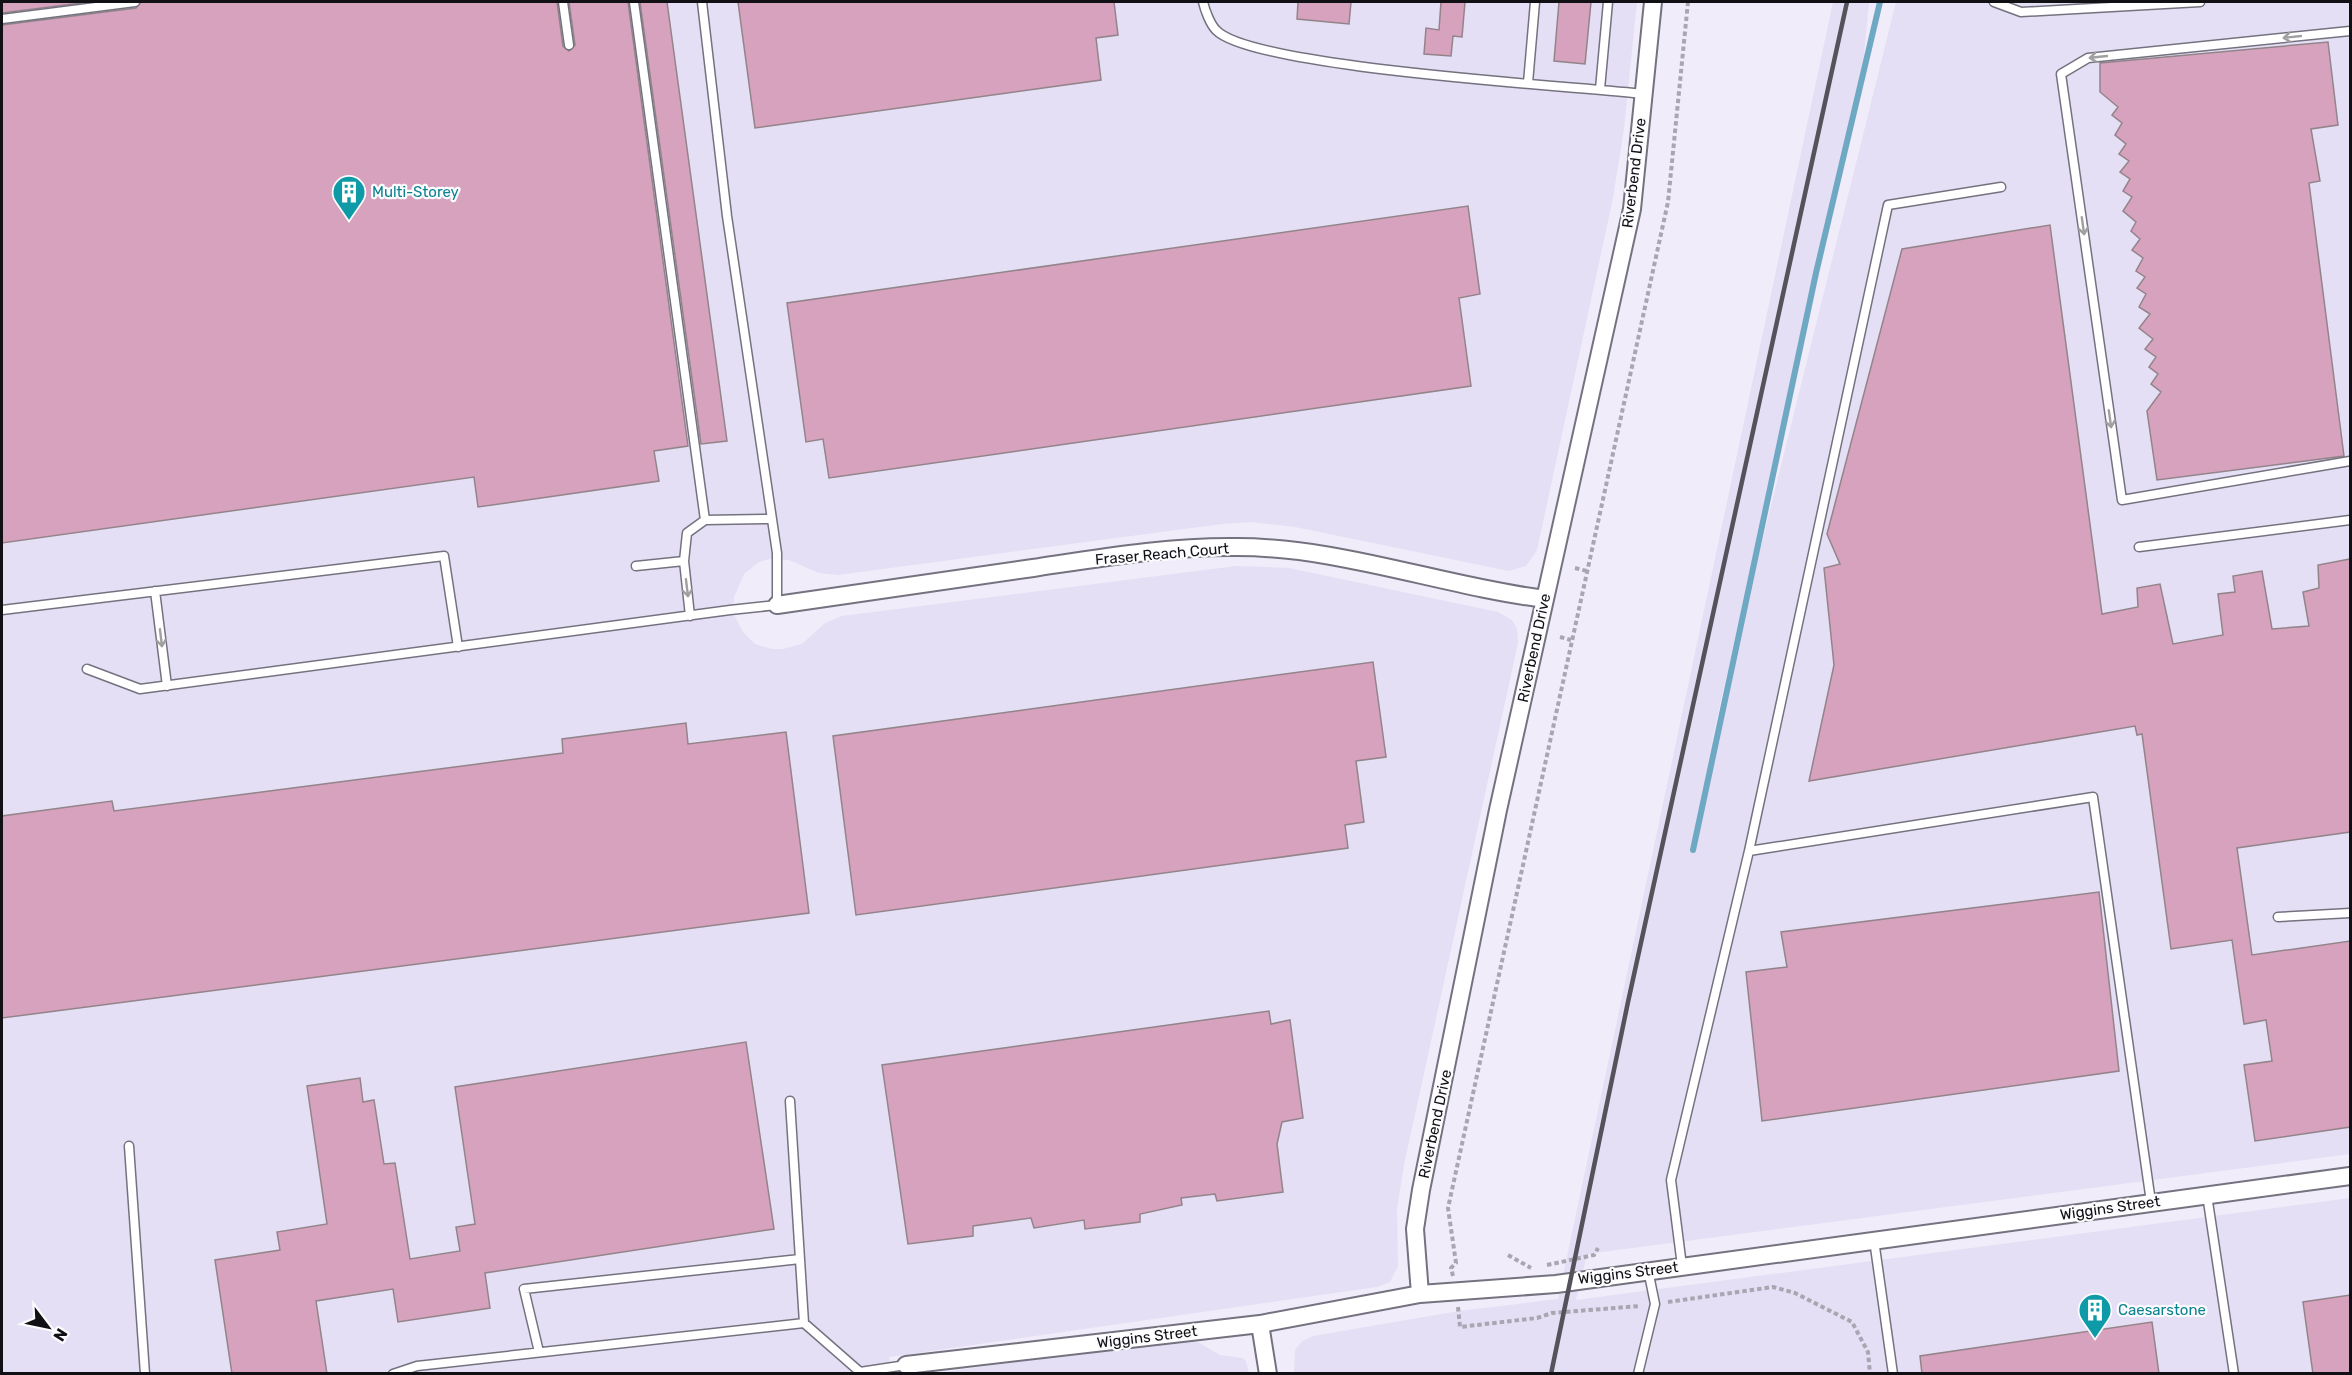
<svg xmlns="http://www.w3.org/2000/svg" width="2352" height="1375" viewBox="0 0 2352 1375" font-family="Rubik,sans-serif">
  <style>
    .built { fill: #e4dff4 }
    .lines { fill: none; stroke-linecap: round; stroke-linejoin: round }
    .stream { stroke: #6fa8c3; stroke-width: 6 }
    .building { fill: #d7a2bd; stroke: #92848a; stroke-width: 1.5 }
    .service-casing { stroke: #75727f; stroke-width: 11 }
    .minor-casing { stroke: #75727f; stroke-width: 20 }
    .path { stroke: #a9a6b2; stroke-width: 4; stroke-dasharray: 4.5 3; stroke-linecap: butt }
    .service { stroke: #fff; stroke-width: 8 }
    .minor { stroke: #fff; stroke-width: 16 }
    .rail { stroke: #54525a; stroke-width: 4.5 }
    .oneway { stroke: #a09fa1 }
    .labels { text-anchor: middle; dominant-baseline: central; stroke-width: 4.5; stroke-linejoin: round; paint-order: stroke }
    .street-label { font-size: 15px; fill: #111015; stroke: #fcfcfe }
    .culture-label { font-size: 15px; fill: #0d838f; stroke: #fcfcfe; text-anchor: start }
  </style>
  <rect width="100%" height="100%" fill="#f0ecfa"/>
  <path class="built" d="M2,2H1637L1624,129L1613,198L1537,550L1526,566L1509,571L1295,527L1251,522L1222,524L838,575L819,573L789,560L769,559L759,562L744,574L734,597L733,613L743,632L755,644L772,649H783L802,644L825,623L842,616L1236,566L1289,568L1498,612L1512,620L1517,629L1518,643L1404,1165L1397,1209L1398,1266L1390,1282L1377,1287L889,1357L891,1373L2,1374Z
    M1833,2H1869L1864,55L1707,764L1896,2H2350V1154L1587,1254L1576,1300L2350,1198V1373L1294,1374L1295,1350L1302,1341L1313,1336L1459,1311L1558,1299Z
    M1191,1338L1220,1355L1242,1358L1246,1361L1249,1373L930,1374Z"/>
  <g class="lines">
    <path class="stream" d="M1693,850L1816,273L1880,2"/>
  </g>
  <path class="building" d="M2,2H89L2,13Z
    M141,2H557L563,46L569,51L575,45L569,2H628L688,446L654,451L659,481L478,507L474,477L2,543V25L136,8Z
    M640,2H667L727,441L701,444Z
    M738,2H1114L1118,35L1096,38L1101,80L755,128Z
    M1298,2H1351L1349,24L1297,19Z
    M1441,2H1465L1462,37L1453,36L1451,56L1424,54L1426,28L1439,30Z
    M1559,2H1591L1585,64L1554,61Z
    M2328,42L2338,125L2311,129L2320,181L2309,183L2344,456L2157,480L2147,411L2161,392L2151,384L2158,374L2149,367L2156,357L2145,349L2153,339L2139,328L2150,314L2139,307L2146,294L2137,288L2145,277L2136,271L2143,258L2132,250L2140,239L2131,231L2136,222L2123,211L2132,197L2123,191L2130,179L2120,172L2129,161L2119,154L2126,144L2115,135L2122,123L2112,115L2118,107L2100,92V63Z
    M1468,206L1480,294L1459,298L1471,386L829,478L823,439L806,442L787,303Z
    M2050,225L2102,614L2138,607L2137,588L2160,584L2173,644L2223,635L2218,594L2235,592L2233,576L2262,571L2272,629L2309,626L2303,592L2319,588L2318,565L2350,559V832L2237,848L2252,955L2350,941V1127L2255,1141L2244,1065L2272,1061L2266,1020L2244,1024L2232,940L2171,949L2142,734L2137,735L2135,726L1809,781L1834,665L1824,568L1840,564L1827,534L1902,249Z
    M1373,662L1386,757L1356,761L1364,822L1345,825L1348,848L856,915L833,736Z
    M686,723L688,744L786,732L809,913L2,1018V816L112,801L114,811L563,753L562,739Z
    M2099,892L2119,1071L1762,1121L1746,972L1787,967L1781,932Z
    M1269,1011L1271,1024L1290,1020L1303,1118L1282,1122L1277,1144L1283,1192L1217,1201L1215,1194L1181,1198L1182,1205L1140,1214V1222L1085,1229L1084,1220L1034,1228L1031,1218L973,1226V1236L908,1244L882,1065Z
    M746,1042L774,1229L485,1273L490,1308L398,1322L393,1289L316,1301L327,1374H232L215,1260L280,1250L277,1232L327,1224L307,1086L360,1078L363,1102L374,1100L384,1164L395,1163L410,1259L460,1251L456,1227L475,1224L455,1087Z
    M2350,1295V1374H2313L2303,1302Z
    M2152,1322L2159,1374H1922L1920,1356Z"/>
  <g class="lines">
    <defs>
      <path id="service" d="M563,2L569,45
        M634,2L705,520
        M1203,2C1205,10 1210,24 1216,30C1251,68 1575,86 1643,94
        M1994,2L2021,12L2200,2
        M2,19L135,2
        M2350,31L2088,58L2061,74L2122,500L2350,461
        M1528,83L1535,2
        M1600,89L1608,2
        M2139,547L2350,520
        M636,566L684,561
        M155,591L167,686
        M2,610L444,556L458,647
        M690,616L684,561L687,533L705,520L770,519
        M87,669L140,689L730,610L777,605V553L727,216L702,2
        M1749,851L1888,205L2001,187
        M2278,917L2350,913
        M790,1101L804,1323L860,1372L906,1365
        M129,1146L145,1374
        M2207,1195L2234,1374
        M1874,1240L1893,1374
        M1682,1266L1671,1180L1749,851L2093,797L2151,1202
        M539,1352L524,1289L800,1259
        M393,1374L417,1366L804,1323
        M1638,1374L1655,1304L1648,1270"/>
      <path id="minor" d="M777,605C863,593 948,580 1033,568C1100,558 1169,546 1237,547C1341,547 1442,586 1545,599
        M1420,1294L1415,1229L1421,1190L1498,810L1632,209L1653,2
        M1260,1324L1268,1374
        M906,1365L1260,1324L1420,1294L1556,1284L2350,1176"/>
    </defs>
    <use href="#service" class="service-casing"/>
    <use href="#minor" class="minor-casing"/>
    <path class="path" d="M1575,568L1587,571
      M1560,637L1571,640
      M1508,1255L1531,1268
      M1547,1265L1594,1255L1598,1248
      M1453,1276L1451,1268L1456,1263L1448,1208L1668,202L1688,2
      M1668,1302L1773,1287L1795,1293L1852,1322L1868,1352L1870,1374
      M1458,1307L1460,1327L1537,1318L1552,1313L1640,1306"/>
    <use href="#service" class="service"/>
    <use href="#minor" class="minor"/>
    <path class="rail" d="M1551,1374L1628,1002L1847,2"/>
  </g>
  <defs><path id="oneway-shaft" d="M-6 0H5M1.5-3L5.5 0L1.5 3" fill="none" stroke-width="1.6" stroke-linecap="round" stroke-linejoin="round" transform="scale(1.5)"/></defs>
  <g class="oneway">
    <use href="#oneway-shaft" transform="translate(2292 37) rotate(174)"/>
    <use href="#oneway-shaft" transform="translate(2098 57) rotate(174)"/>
    <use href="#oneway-shaft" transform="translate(2083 226) rotate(82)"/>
    <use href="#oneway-shaft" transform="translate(2110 419) rotate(82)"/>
    <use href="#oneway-shaft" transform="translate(687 588) rotate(83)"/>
    <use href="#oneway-shaft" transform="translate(161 638) rotate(83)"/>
  </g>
  <defs>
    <symbol id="building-pin" viewBox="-11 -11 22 30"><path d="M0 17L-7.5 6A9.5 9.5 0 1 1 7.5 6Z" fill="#0f9aa8" stroke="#fcfcfe"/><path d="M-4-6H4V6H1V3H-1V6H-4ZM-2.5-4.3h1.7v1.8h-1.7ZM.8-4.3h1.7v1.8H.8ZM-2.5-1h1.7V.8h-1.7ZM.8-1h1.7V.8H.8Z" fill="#fff"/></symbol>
  </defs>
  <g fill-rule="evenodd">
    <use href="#building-pin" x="330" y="173" width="38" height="52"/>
    <use href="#building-pin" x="2076" y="1291" width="38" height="52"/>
  </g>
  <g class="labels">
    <g class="street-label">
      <text transform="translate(1634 173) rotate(-83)">Riverbend Drive</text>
      <text transform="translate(1162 554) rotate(-5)">Fraser Reach Court</text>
      <text transform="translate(1534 648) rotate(-78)">Riverbend Drive</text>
      <text transform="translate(1435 1124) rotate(-78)">Riverbend Drive</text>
      <text transform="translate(2110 1208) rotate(-8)">Wiggins Street</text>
      <text transform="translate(1628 1273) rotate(-7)">Wiggins Street</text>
      <text transform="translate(1147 1337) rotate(-7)">Wiggins Street</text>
    </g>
    <g class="culture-label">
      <text x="372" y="192">Multi-Storey</text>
      <text x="2118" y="1310">Caesarstone</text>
    </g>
  </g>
  <rect width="2352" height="1375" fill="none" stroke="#111015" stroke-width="6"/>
  <g transform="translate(48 1327) rotate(122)" stroke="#fcfcfe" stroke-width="4.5" paint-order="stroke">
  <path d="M0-4.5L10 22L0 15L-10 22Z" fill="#111015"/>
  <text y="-9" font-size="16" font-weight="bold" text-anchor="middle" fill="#111015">N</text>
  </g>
</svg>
